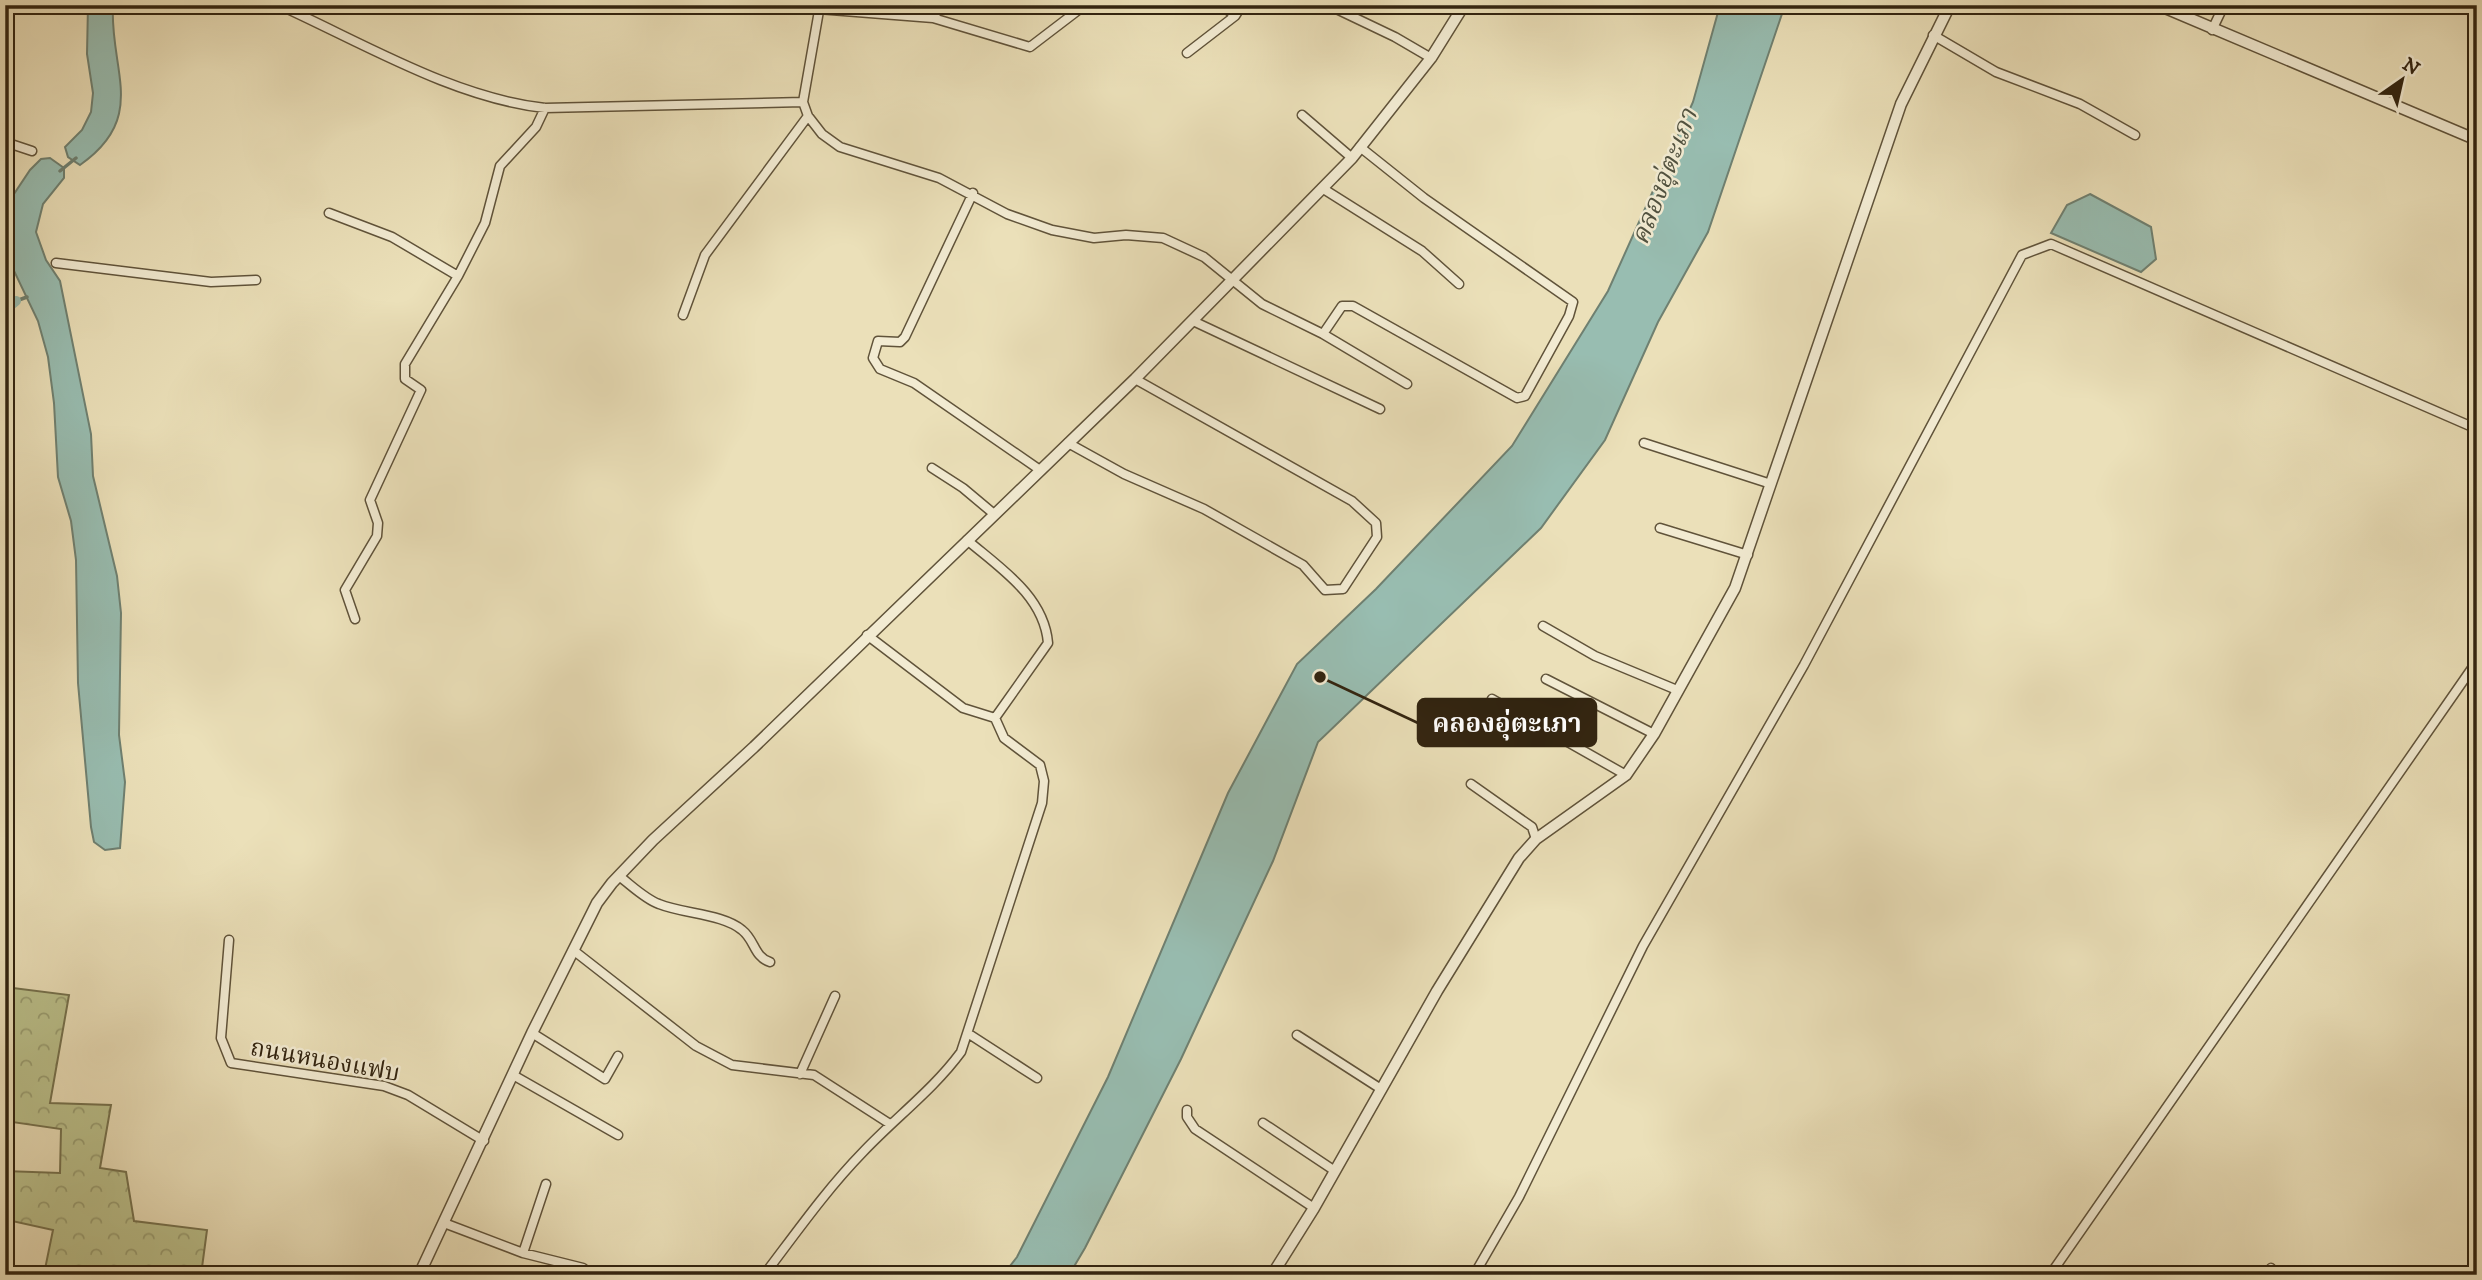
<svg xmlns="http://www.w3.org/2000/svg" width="2482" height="1280" viewBox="0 0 2482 1280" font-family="'IM FELL DW Pica','Noto Serif Thai',serif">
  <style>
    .forest { fill: url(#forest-crowns); stroke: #76724e; stroke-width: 2 }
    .water { fill: #98bdb1; stroke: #6f8071; stroke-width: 2 }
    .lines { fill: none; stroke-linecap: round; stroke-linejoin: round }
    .stream { stroke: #6f8071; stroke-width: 3.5 }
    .canal { stroke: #98bdb1; stroke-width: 10 }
    .minor-casing { stroke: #60533a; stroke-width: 11 }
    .tertiary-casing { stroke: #60533a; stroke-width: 13 }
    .minor { stroke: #f2ebd2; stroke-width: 8 }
    .tertiary { stroke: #f2ebd2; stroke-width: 10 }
    .labels { text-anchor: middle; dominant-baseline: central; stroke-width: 5; stroke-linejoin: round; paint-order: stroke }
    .street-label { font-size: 24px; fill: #322410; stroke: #f2ebd2 }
    .water-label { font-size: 26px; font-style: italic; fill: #515240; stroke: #f2ebd2 }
    .leader { fill: none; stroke: #322410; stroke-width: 2.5 }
    .callout-dot { fill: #322410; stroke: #f2ebd2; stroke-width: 2.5 }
    .callout { fill: #322410; stroke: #322410; stroke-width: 2.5 }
    .callout-label { font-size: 26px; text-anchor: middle; font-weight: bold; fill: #fff }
  </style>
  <defs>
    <pattern id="forest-crowns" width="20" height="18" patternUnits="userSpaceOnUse" patternTransform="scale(1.75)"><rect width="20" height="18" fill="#bbc18c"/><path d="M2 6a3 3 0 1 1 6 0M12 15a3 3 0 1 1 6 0" fill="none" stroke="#999d71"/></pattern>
  </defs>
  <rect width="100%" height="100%" fill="#ebe0b9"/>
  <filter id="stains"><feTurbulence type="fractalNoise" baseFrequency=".00286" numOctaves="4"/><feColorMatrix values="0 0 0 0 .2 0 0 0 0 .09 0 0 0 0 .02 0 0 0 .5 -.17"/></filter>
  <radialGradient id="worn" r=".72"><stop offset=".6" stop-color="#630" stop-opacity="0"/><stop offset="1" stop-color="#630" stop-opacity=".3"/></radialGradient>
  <path class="forest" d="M5,987L69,995L50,1103L111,1105L100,1168L126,1172L134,1221L207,1230L201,1275H118L45,1269L53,1230L12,1221L13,1197L5,1195V1171L60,1173L61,1129L5,1121Z"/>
  <path class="water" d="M88,5H113C109,69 149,117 80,165L68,157L65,147L82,130L91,112L93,93L87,54Z
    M1720,5H1785L1708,232L1658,322L1605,440L1541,528L1318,742L1273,861L1181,1059L1085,1248L1069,1275H1003L1017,1257L1108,1077L1228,793L1297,664L1376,589L1512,446L1608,291L1693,102Z
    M50,158L64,168V178L43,204L36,232L46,260L60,281L91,434L93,476L117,576L121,613L119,735L125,782L120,848L105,850L94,842L91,827L78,683L76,560L71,521L58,477L54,403L48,357L38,321L5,252V216L10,200L30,170L41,159Z
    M2090,194L2151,227L2156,259L2141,272L2051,233L2067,205Z"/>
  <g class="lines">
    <path class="stream" d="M60,171L76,158
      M16,301L27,297"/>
    <path class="canal" d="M5,310L16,301"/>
    <defs>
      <path id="minor" d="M279,5C363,43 454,98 545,108L803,102
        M820,5L803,102L808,116L822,134L840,147L939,178L1007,214L1052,230L1094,238L1126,235L1163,238L1204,257L1262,304L1323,334L1407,384
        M1222,5L1235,16
        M1328,5L1395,37L1431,58
        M818,9L933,18L942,5
        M933,18L1030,47L1085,5
        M2212,30L2224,5
        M1933,35L1996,72L2080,104L2135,135
        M1187,53L1235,16L1242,5
        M1302,115L1352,158
        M5,142L32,151
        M1322,188L1422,251L1459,284
        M973,193L905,337L900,342L878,341L873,358L880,369L914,383L1040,470
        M329,213L392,237L458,276
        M56,263L211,282L256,280
        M683,315L705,255L808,116
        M1193,321L1380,409
        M1323,334L1342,306H1353L1517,398L1525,396L1569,316L1573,302L1424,198L1360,147
        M1068,443L1124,474L1204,509L1303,565L1325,590L1343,589L1377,537L1376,523L1352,501L1135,379
        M1644,443L1771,484
        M932,468L963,488L994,514
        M1660,528L1748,555
        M355,619L345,590L377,536L378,523L370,500L421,390L405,379V364L458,276L485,223L500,166L536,127L545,108
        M1543,626L1595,656L1677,690
        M867,635L963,708L995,718
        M1546,679L1654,734
        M1492,699L1626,775
        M1471,784L1532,827L1536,839
        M619,876C631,885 645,899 659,904C684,914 723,914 742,930C755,940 754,957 770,962
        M229,940L221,1038L231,1063L384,1086L408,1095L484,1141
        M573,950L696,1046L732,1065L814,1075L890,1124
        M532,1033L605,1079L618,1056
        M969,1034L1037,1078
        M1297,1035L1381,1089
        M800,1074L835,996
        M513,1075L618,1135
        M1187,1110V1117L1195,1129L1314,1208
        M1263,1123L1335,1171
        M444,1223L523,1253L583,1268L592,1275
        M523,1253L546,1184
        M764,1275C796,1233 826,1190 863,1152C895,1118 933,1090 961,1052L1042,803L1044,781L1040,765L1004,738L995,718L1048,643C1044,596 1000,568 967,540
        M1474,1275L1519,1197L1643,946L1804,665L2022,255L2051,244L2477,429
        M2050,1275L2477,661
        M2268,1275L2271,1268"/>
      <path id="tertiary" d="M2158,5L2477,140
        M419,1275L532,1033L597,903L612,883L653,840L754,747L1135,379L1352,158L1431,58L1464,5
        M1272,1275L1314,1208L1437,991L1519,858L1536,839L1626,775L1654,734L1735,588L1901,104L1950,5"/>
    </defs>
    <use href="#minor" class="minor-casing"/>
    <use href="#tertiary" class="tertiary-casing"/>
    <use href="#minor" class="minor"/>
    <use href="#tertiary" class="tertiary"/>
  </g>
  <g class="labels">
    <g class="street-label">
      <text transform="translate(325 1061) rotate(10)">ถนนหนองแฟบ</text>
    </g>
    <g class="water-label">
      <text transform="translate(1665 177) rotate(-69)">คลองอุ่ตะเภา</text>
    </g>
  </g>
  <path class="leader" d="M1320 677L1418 723"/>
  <circle class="callout-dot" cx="1320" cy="677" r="7"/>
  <rect class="callout" x="1418" y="699" width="178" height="47" rx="7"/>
  <g class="callout-label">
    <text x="1507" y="732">คลองอุ่ตะเภา</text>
  </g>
  <rect width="2482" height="1280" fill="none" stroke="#ebe0b9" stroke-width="28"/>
  <rect x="7" y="7" width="2468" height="1266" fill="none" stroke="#322410" stroke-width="3.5"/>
  <rect x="14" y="14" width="2454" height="1252" fill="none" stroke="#322410" stroke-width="2"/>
  <g transform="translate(2402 80) rotate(34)" stroke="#f2ebd2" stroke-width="5" paint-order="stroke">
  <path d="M0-5L12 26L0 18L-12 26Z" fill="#322410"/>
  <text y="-10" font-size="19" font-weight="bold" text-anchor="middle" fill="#322410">N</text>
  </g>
  <rect width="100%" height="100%" filter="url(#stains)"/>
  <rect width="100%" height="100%" fill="url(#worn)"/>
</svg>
